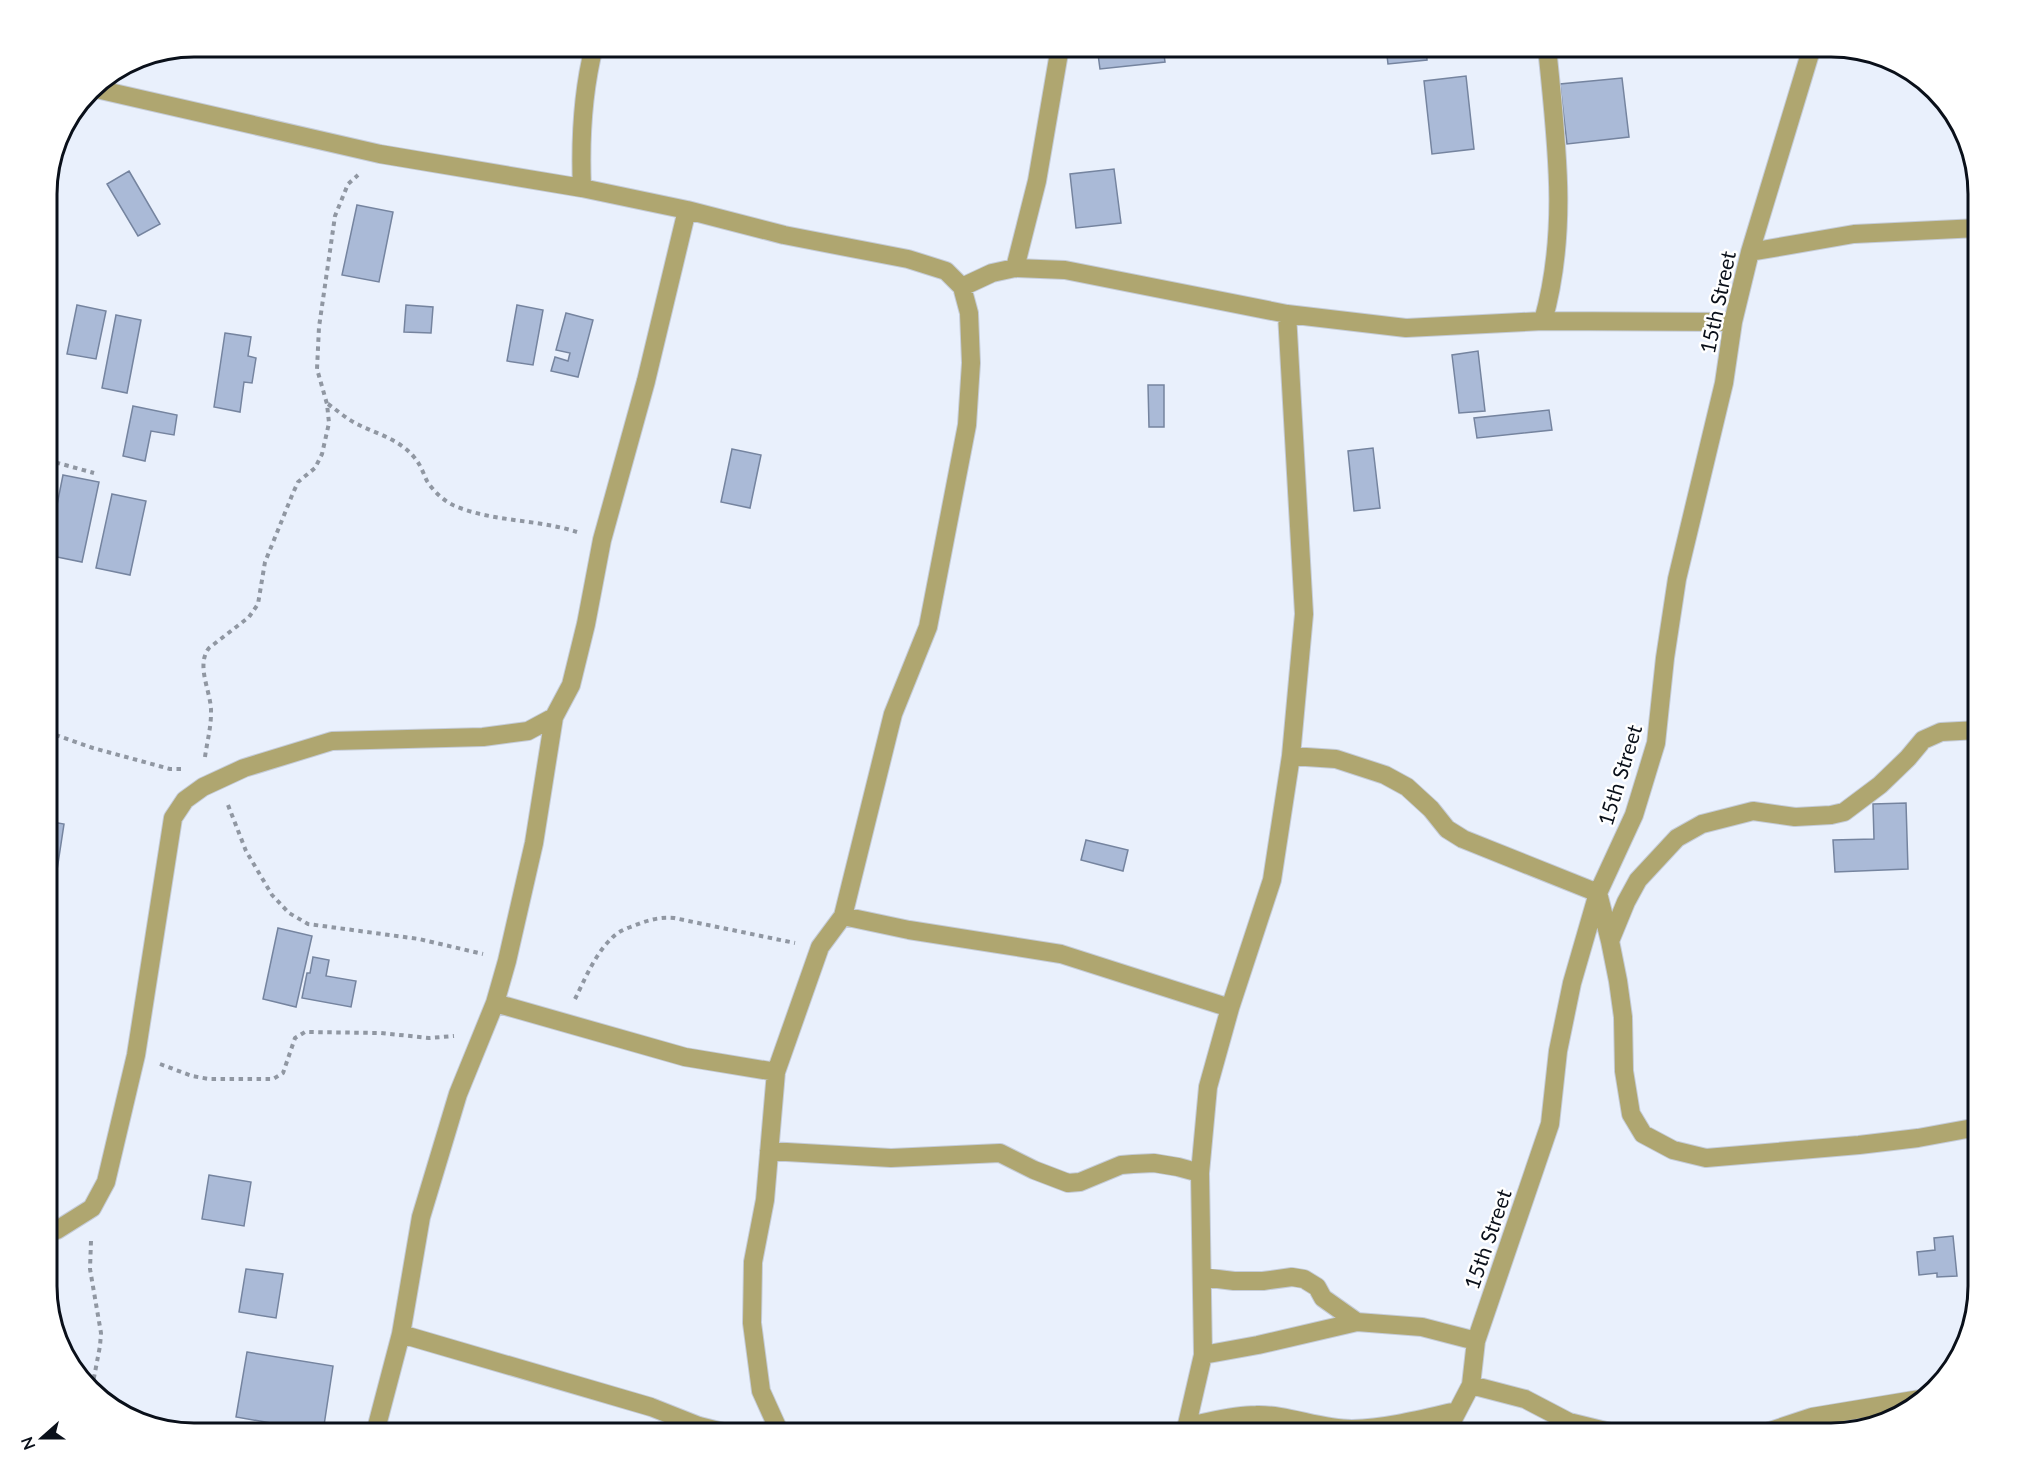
<svg xmlns="http://www.w3.org/2000/svg" width="2025" height="1480" viewBox="0 0 2025 1480" font-family="Lato,sans-serif">
  <style>
    .building { fill: #aabad7; stroke: #75849f; stroke-width: 1.5 }
    .lines { fill: none; stroke-linecap: round; stroke-linejoin: round }
    .minor-casing { stroke: #c5ccd8; stroke-width: 20 }
    .path { stroke: #9097a2; stroke-width: 4; stroke-dasharray: 4.5 4.5; stroke-linecap: butt }
    .minor { stroke: #afa670; stroke-width: 18 }
    .labels { text-anchor: middle; dominant-baseline: central; stroke-width: 5; stroke-linejoin: round; paint-order: stroke }
    .street-label { font-size: 21px; fill: #0a101a; stroke: #fff }
    .rim { fill: none; stroke: #0a101a; stroke-width: 3 }
  </style>
  <rect width="100%" height="100%" fill="#e9f0fc"/>
  <path class="building" d="M1097,47H1163L1165,62L1100,69Z
    M1386,47H1426L1427,60L1388,64Z
    M1597,47H1657L1597,53Z
    M1466,76L1474,149L1432,154L1424,81Z
    M1622,78L1629,137L1567,144L1560,84Z
    M1114,169L1121,223L1076,228L1070,174Z
    M129,171L160,224L138,236L107,184Z
    M357,205L393,212L379,282L342,275Z
    M77,305L106,311L96,359L67,354Z
    M406,305L433,307L431,333L404,332Z
    M517,305L543,310L533,365L507,361Z
    M566,313L593,320L578,377L551,371L555,357L568,361L570,353L556,350Z
    M116,315L141,320L127,393L102,388Z
    M225,333L251,337L248,356L256,358L252,383L244,382L240,412L214,407Z
    M1478,351L1485,411L1459,413L1452,355Z
    M1148,385H1164V427H1149Z
    M133,406L177,415L174,435L151,431L145,461L123,456Z
    M1549,410L1552,430L1477,438L1474,418Z
    M1373,448L1380,508L1354,511L1348,451Z
    M732,449L761,455L750,508L721,502Z
    M63,475L99,482L82,562L47,555Z
    M112,494L146,501L130,575L96,568Z
    M1906,803L1908,869L1835,872L1833,840L1874,839L1873,804Z
    M47,821L64,824L57,870L47,868Z
    M1086,840L1128,850L1123,871L1081,860Z
    M278,928L312,936L296,1007L263,999Z
    M313,957L329,960L326,976L356,981L351,1007L302,998L307,973H310Z
    M209,1175L251,1182L244,1226L202,1219Z
    M1953,1236L1957,1276L1937,1277V1273L1919,1275L1917,1252L1935,1250L1934,1238Z
    M246,1269L283,1274L276,1318L239,1312Z
    M247,1352L333,1366L323,1432L236,1417Z"/>
  <g class="lines">
    <defs>
      <path id="minor" d="M92,88L380,154L582,188L687,210L784,235L908,259L946,271L962,287L969,313L971,363L967,425L928,627L893,714L843,916L820,947L776,1072L765,1200L753,1262L752,1323L761,1391L780,1433
        M582,188C580,139 582,94 594,47
        M1750,252L1854,234L1978,228
        M1015,268L1037,181L1060,47
        M962,287L992,273L1015,268L1065,270L1287,314L1406,328L1543,321L1733,322
        M1543,321C1569,229 1556,140 1547,47
        M1291,756L1336,759L1385,775L1407,787L1431,809L1447,829L1463,839L1598,893L1610,941L1618,981L1623,1017L1624,1071L1631,1114L1643,1134L1673,1150L1706,1158L1859,1145L1918,1138L1978,1127
        M843,916L909,930L1061,954L1230,1008
        M1610,941L1626,902L1638,880L1677,838L1702,824L1753,811L1795,817L1831,815L1844,812L1880,785L1908,758L1923,740L1941,732L1978,730
        M495,1003L685,1057L776,1072
        M769,1151L891,1158L1000,1153L1034,1170L1068,1183L1080,1182L1121,1165L1133,1164L1154,1163L1178,1167L1200,1173
        M47,1231L57,1230L92,1208L106,1182L136,1055L173,818L185,800L203,787L244,768L332,741L483,737L528,731L554,717L571,685L586,624L602,540L646,381L687,210
        M1202,1277L1234,1281H1263L1292,1277L1304,1279L1317,1287L1323,1298L1357,1322L1422,1327L1476,1341
        M401,1334L651,1407L699,1426L727,1433
        M1203,1355L1258,1345L1357,1322
        M1471,1385L1525,1399L1569,1422L1614,1433
        M1188,1426C1210,1422 1233,1415 1256,1415C1287,1414 1319,1429 1352,1429C1388,1428 1422,1419 1457,1411
        M375,1433L401,1334L421,1217L458,1094L495,1003L507,961L534,843L554,717
        M1185,1433L1203,1355L1200,1173L1208,1087L1230,1008L1272,880L1291,756L1304,614L1287,314
        M1446,1433L1471,1385L1476,1341L1550,1124L1558,1051L1572,983L1598,893L1634,815L1656,743L1665,658L1677,579L1724,383L1733,322L1750,252L1812,47
        M1764,1433L1812,1417L1920,1399"/>
    </defs>
    <use href="#minor" class="minor-casing"/>
    <path class="path" d="M328,404C338,411 348,420 359,425C378,434 400,440 414,457C421,465 423,473 427,481C433,491 445,502 455,506C493,522 537,519 577,532
      M47,460L94,473
      M47,732L93,748L170,769H182
      M205,757C207,742 211,728 211,713C212,693 195,666 209,648L249,617L258,604L265,562L293,493L298,482L315,468L322,454L329,423L327,404L317,369L319,327L335,216L348,184L358,175
      M228,805L246,851L272,895L289,913L308,924L419,939L483,954
      M575,999C585,979 595,954 612,938C619,930 631,927 641,923C652,919 662,917 674,918L795,943
      M160,1064L192,1076L209,1079H273L283,1073L295,1038L305,1032L381,1033L429,1038L454,1036
      M91,1241L90,1269L101,1333L100,1346L92,1388"/>
    <use href="#minor" class="minor"/>
  </g>
  <g class="labels">
    <g class="street-label">
      <text transform="translate(1717 302) rotate(-78)">15th Street</text>
      <text transform="translate(1619 775) rotate(-73)">15th Street</text>
      <text transform="translate(1487 1239) rotate(-71)">15th Street</text>
    </g>
  </g>
  <path d="M0 0H2025V1480H0ZM194 57H1831A137 137 0 0 1 1968 194V1286A137 137 0 0 1 1831 1423H194A137 137 0 0 1 57 1286V194A137 137 0 0 1 194 57Z" fill="#fff" fill-rule="evenodd"/>
  <path class="rim" d="M194 57H1831A137 137 0 0 1 1968 194V1286A137 137 0 0 1 1831 1423H194A137 137 0 0 1 57 1286V194A137 137 0 0 1 194 57Z"/>
  <g transform="translate(42 1438) rotate(249)" stroke="#ffffff" stroke-width="4.5" paint-order="stroke">
  <path d="M0-4.5L10 22L0 15L-10 22Z" fill="#0a101a"/>
  <text y="-9" font-size="16" font-weight="bold" text-anchor="middle" fill="#0a101a">N</text>
  </g>
</svg>
